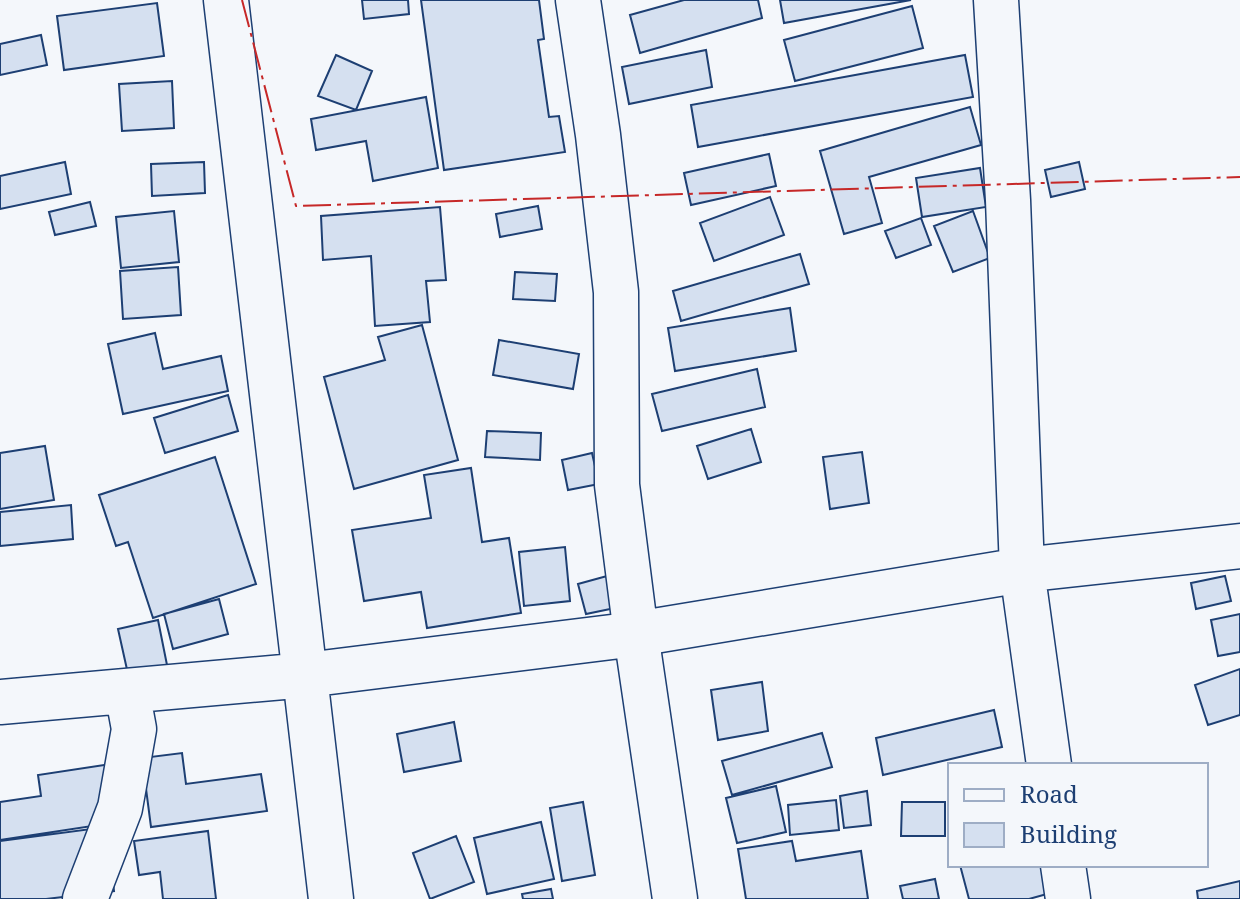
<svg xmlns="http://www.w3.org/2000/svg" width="1240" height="899" viewBox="0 0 1240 899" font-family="'Noto Serif',serif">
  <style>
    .building { fill: #d5e0f0; stroke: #1d3f73; stroke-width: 2 }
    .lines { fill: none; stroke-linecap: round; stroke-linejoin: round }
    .minor-casing { stroke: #1d3f73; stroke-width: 47 }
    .minor { stroke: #f4f7fb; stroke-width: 44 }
    .power { stroke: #c62828; stroke-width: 2; stroke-dasharray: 28 6 4 6; stroke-linecap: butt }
  </style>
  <rect width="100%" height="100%" fill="#f4f7fb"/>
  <path class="building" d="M362,0H408L409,14L364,19Z
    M421,0H539L544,39L538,40L549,117L559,116L565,152L444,170Z
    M684,0H758L762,18L640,53L630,15Z
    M780,0H911L784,23Z
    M157,3L164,56L64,70L57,16Z
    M912,6L923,48L795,81L784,40Z
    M41,35L47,65L0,75V44Z
    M706,50L712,87L629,104L622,67Z
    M336,55L372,71L356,110L318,96Z
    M965,55L973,97L698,147L691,105Z
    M172,81L174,128L122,131L119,84Z
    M426,97L438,168L373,181L366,141L316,150L311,119Z
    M970,107L981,145L869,177L882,223L844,234L820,151Z
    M769,154L776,186L691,205L684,173Z
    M65,162L71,194L0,209V176Z
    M204,162L205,193L152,196L151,164Z
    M1079,162L1085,189L1051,197L1045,170Z
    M980,168L986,207L922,217L916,178Z
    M770,197L784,235L714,261L700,223Z
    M90,202L96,226L55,235L49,212Z
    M538,206L542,229L500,237L496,214Z
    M440,207L446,280L426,281L430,322L375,326L371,256L323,260L321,216Z
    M174,211L179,262L121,268L116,217Z
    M973,211L990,258L953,272L934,226Z
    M921,218L931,245L896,258L885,231Z
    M800,254L809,284L681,321L673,291Z
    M178,267L181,315L123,319L120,271Z
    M515,272L557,274L555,301L513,299Z
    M790,308L796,351L675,371L668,328Z
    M422,325L458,460L354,489L324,377L385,360L378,337Z
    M155,333L163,369L221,356L228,391L123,414L108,344Z
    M499,340L579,354L573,389L493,375Z
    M757,369L765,407L662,431L652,394Z
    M228,395L238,431L165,453L154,418Z
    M751,429L761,462L708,479L697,446Z
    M487,431L541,433L540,460L485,457Z
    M45,446L54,500L0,509V453Z
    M862,452L869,503L830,509L823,457Z
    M592,453L599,484L568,490L562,460Z
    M215,457L256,584L153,618L128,542L116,546L99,495Z
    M471,468L482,542L509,538L521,613L427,628L421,592L364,601L352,530L431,518L424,475Z
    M71,505L73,539L0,546V512Z
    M565,547L570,601L524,606L519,552Z
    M607,576L615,608L586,614L578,584Z
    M1225,576L1231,601L1196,609L1191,583Z
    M219,599L228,634L173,649L164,614Z
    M1240,614V652L1218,656L1211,620Z
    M158,620L169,675L130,683L118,629Z
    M1240,669V715L1208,725L1195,685Z
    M762,682L768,731L718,740L711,690Z
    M994,710L1002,747L883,775L876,738Z
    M454,722L461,761L404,772L397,734Z
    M822,733L832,767L732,795L722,761Z
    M182,753L186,784L261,774L267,811L151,827L142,758Z
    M124,762L132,820L0,840V802L41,796L38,775Z
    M776,786L786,832L737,843L726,798Z
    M867,791L871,825L844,828L840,796Z
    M836,800L839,830L790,835L788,805Z
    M583,802L595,875L562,881L550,808Z
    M902,802H945V836H901Z
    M541,822L554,879L487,894L474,838Z
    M106,827L114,891L46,899H0V841Z
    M208,831L216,899H163L160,872L139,875L134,841Z
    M456,836L474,882L430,899L413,853Z
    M792,841L796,861L861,851L868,899H746L738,849Z
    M960,865H1066L1072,887L1029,899H969Z
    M935,879L939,899H903L900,886Z
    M1240,881V899H1198L1197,891Z
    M551,889L553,899H523L522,894Z"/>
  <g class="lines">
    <defs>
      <path id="minor" d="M226,0L331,899
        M578,0L598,135L616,292L617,485L636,634L675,899
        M996,0L1008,200L1022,570L1049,765
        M0,702L306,675L636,634L1022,570L1240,546
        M1063,865L1068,899
        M85,899L120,808L134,729L127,691"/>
    </defs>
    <use href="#minor" class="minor-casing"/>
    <use href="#minor" class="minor"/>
    <path class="power" d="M242,0L296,206L1240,177"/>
  </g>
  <rect x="948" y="763" width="260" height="104" fill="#f4f7fb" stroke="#9eadc5" stroke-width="2"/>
  <rect x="964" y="789" width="40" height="12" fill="#f4f7fb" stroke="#9eadc5" stroke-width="2"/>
  <text x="1020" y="803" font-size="24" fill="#1d3f73">Road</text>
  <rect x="964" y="823" width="40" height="24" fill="#d5e0f0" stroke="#9eadc5" stroke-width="2"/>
  <text x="1020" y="843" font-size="24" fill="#1d3f73">Building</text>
</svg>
